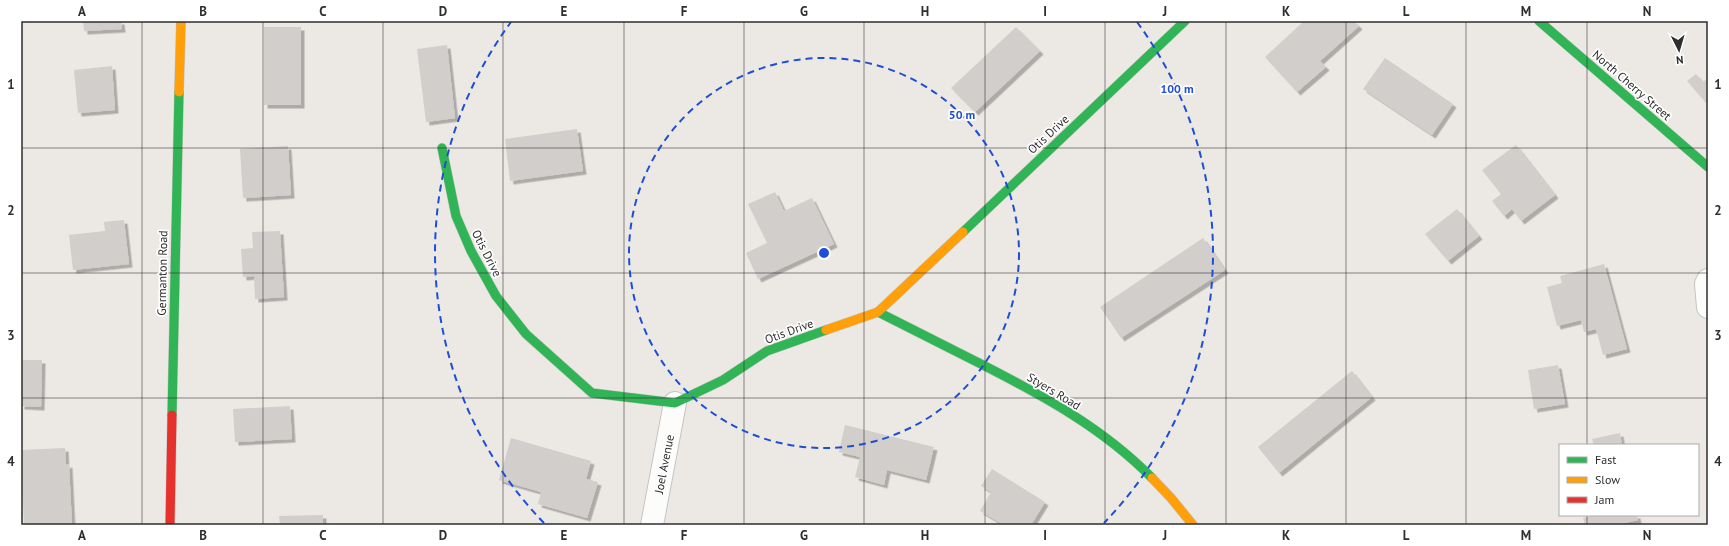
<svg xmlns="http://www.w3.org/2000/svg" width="1729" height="546" viewBox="0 0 1729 546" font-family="'PT Sans',sans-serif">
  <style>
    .building { fill: #d1cecb; filter: url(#shadow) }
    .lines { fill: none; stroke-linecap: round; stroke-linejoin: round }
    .street-casing { stroke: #c5c4c5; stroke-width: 24 }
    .fast-casing { stroke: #c5c4c5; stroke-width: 10 }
    .slow-casing { stroke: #c5c4c5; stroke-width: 10 }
    .jam-casing { stroke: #c5c4c5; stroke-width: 10 }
    .street { stroke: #fcfcfb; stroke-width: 22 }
    .fast { stroke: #30b455; stroke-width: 9 }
    .slow { stroke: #ff9f0a; stroke-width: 9 }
    .jam { stroke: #e5322d; stroke-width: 9 }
    .grid { fill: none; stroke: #2e2e2e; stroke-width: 1; stroke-opacity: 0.55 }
    .ring { fill: none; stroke: #1d4ed8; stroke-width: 2; stroke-dasharray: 7 5 }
    .labels { text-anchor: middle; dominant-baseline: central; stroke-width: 3.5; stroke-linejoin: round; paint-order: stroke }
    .street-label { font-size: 12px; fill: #2e2e2e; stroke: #fff }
    .centre { fill: #1d4ed8; stroke: #fff; stroke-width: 2 }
    .ring-label { font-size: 12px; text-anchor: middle; font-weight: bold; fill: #1d4ed8; stroke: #fff; stroke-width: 3.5; stroke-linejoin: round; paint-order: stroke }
    .neatline { fill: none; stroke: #2e2e2e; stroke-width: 1.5 }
    .grid-label { font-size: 13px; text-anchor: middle; font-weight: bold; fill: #2e2e2e }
  </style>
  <defs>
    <filter id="shadow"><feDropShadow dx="3.5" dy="3.5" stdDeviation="0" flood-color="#0004"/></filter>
  </defs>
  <rect width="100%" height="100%" fill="#ece8e4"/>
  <path class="building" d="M83,21H121L122,29L84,31Z
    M1304,21H1354L1359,26L1320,61L1326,67L1297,92L1265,57Z
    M264,27H301V105H264Z
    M1016,27L1040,51L975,112L951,88Z
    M447,45L455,118L426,122L417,49Z
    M1385,58L1453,104L1432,135L1363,89Z
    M112,66L115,110L78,113L74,70Z
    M1696,74L1703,82L1708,78V105L1687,81Z
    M577,129L583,171L510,181L505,139Z
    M1516,145L1555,195L1521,221L1512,209L1504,216L1492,201L1501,194L1482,170Z
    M288,146L291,195L243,198L240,149Z
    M775,192L784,211L812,198L834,244L758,279L746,253L767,243L748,204Z
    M1457,209L1479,236L1448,261L1425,234Z
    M124,220L129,264L73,270L69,235L105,231L104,222Z
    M280,231L284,297L255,299L254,276L243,277L241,249L253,248L252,232Z
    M1203,238L1225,270L1121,338L1100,307Z
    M1604,264L1627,349L1603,355L1596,329L1584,332L1581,320L1557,326L1547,287L1562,283L1560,276Z
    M21,360H42L41,407L21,406Z
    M1558,365L1565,404L1534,409L1528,370Z
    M1352,371L1372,397L1279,473L1258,447Z
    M290,406L292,439L235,442L233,409Z
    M845,425L934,447L926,480L887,470L884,485L855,477L860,457L839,452Z
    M1620,433L1622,445H1594L1592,439Z
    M511,438L591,461L586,479L598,482L587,518L538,504L541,492L499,480Z
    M65,448L66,465L69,464L72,525H24L21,450Z
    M992,469L1045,502L1031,525H1004L980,511L991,492L981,486Z
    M323,515V525H280L279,516Z
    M1590,515H1637L1638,520L1616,525H1585L1583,518L1591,516Z"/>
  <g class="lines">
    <defs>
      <path id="street" d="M1708,280L1706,284L1708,307
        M652,525L675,403"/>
      <path id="fast" d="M1539,21L1708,167
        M442,148L456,216L471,251L496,296L526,334L592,393L675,403L723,380L767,351L826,330
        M963,232L1185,21
        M878,312C912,329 947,347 981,364C1042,395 1103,428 1152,478
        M172,415L179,92"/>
      <path id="slow" d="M179,92L181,21
        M826,330L878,312L963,232
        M1152,478L1171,498L1193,525"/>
      <path id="jam" d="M170,525L172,415"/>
    </defs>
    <use href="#street" class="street-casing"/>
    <use href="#fast" class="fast-casing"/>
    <use href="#slow" class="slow-casing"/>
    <use href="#jam" class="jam-casing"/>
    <use href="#street" class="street"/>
    <use href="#fast" class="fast"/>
    <use href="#slow" class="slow"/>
    <use href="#jam" class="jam"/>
  </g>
  <path class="grid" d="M142,21V525M263,21V525M383,21V525M503,21V525M624,21V525M744,21V525M864,21V525M985,21V525M1105,21V525M1226,21V525M1346,21V525M1466,21V525M1587,21V445M21,148H1708M21,273H1708M21,398H1708M1587,515V525"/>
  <g class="ring">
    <circle cx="824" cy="253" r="195"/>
    <path d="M544 523A389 389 0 0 1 511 22M1137 22A389 389 0 0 1 1104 523"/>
  </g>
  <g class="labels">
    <g class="street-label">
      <text transform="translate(1632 85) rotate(41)">North Cherry Street</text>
      <text transform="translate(1048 134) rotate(-43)">Otis Drive</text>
      <text transform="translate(487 253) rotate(63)">Otis Drive</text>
      <text transform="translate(162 273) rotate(-89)">Germanton Road</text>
      <text transform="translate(789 331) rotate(-20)">Otis Drive</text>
      <text transform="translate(1054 391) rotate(31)">Styers Road</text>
      <text transform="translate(664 464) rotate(-79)">Joel Avenue</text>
    </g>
  </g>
  <circle cx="824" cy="253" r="6" class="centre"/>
  <g class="ring-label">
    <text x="1177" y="93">100 m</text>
    <text x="962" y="119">50 m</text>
  </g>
  <rect width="1729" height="546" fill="none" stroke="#ffffff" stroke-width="44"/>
  <rect x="1559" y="444" width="140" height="72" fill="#ffffff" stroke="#ababab"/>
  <rect x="1567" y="457" width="20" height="6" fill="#30b455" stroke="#ababab"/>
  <text x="1595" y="464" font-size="12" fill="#2e2e2e">Fast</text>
  <rect x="1567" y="477" width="20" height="6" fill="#ff9f0a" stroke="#ababab"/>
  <text x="1595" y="484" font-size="12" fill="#2e2e2e">Slow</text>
  <rect x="1567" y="497" width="20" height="6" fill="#e5322d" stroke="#ababab"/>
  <text x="1595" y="504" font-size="12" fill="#2e2e2e">Jam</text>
  <g transform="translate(1679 50) rotate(175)" stroke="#ffffff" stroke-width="3" paint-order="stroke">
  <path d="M0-3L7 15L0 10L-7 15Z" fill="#2e2e2e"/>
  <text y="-6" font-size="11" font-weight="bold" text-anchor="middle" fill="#2e2e2e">N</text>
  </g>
  <rect x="22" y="22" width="1685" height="502" class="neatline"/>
  <g class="grid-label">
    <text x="82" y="16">A</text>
    <text x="203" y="16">B</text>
    <text x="323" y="16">C</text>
    <text x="443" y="16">D</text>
    <text x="564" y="16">E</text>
    <text x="684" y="16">F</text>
    <text x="804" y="16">G</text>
    <text x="925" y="16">H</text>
    <text x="1045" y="16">I</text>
    <text x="1165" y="16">J</text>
    <text x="1286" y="16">K</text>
    <text x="1406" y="16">L</text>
    <text x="1526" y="16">M</text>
    <text x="1647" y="16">N</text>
    <text x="11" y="89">1</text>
    <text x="1718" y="89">1</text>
    <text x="11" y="215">2</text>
    <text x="1718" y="215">2</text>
    <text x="11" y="340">3</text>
    <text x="1718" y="340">3</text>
    <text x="11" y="466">4</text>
    <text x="1718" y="466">4</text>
    <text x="82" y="540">A</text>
    <text x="203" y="540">B</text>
    <text x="323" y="540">C</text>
    <text x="443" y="540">D</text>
    <text x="564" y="540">E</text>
    <text x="684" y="540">F</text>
    <text x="804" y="540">G</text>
    <text x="925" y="540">H</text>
    <text x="1045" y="540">I</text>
    <text x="1165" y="540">J</text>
    <text x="1286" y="540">K</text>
    <text x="1406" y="540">L</text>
    <text x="1526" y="540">M</text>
    <text x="1647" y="540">N</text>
  </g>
</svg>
